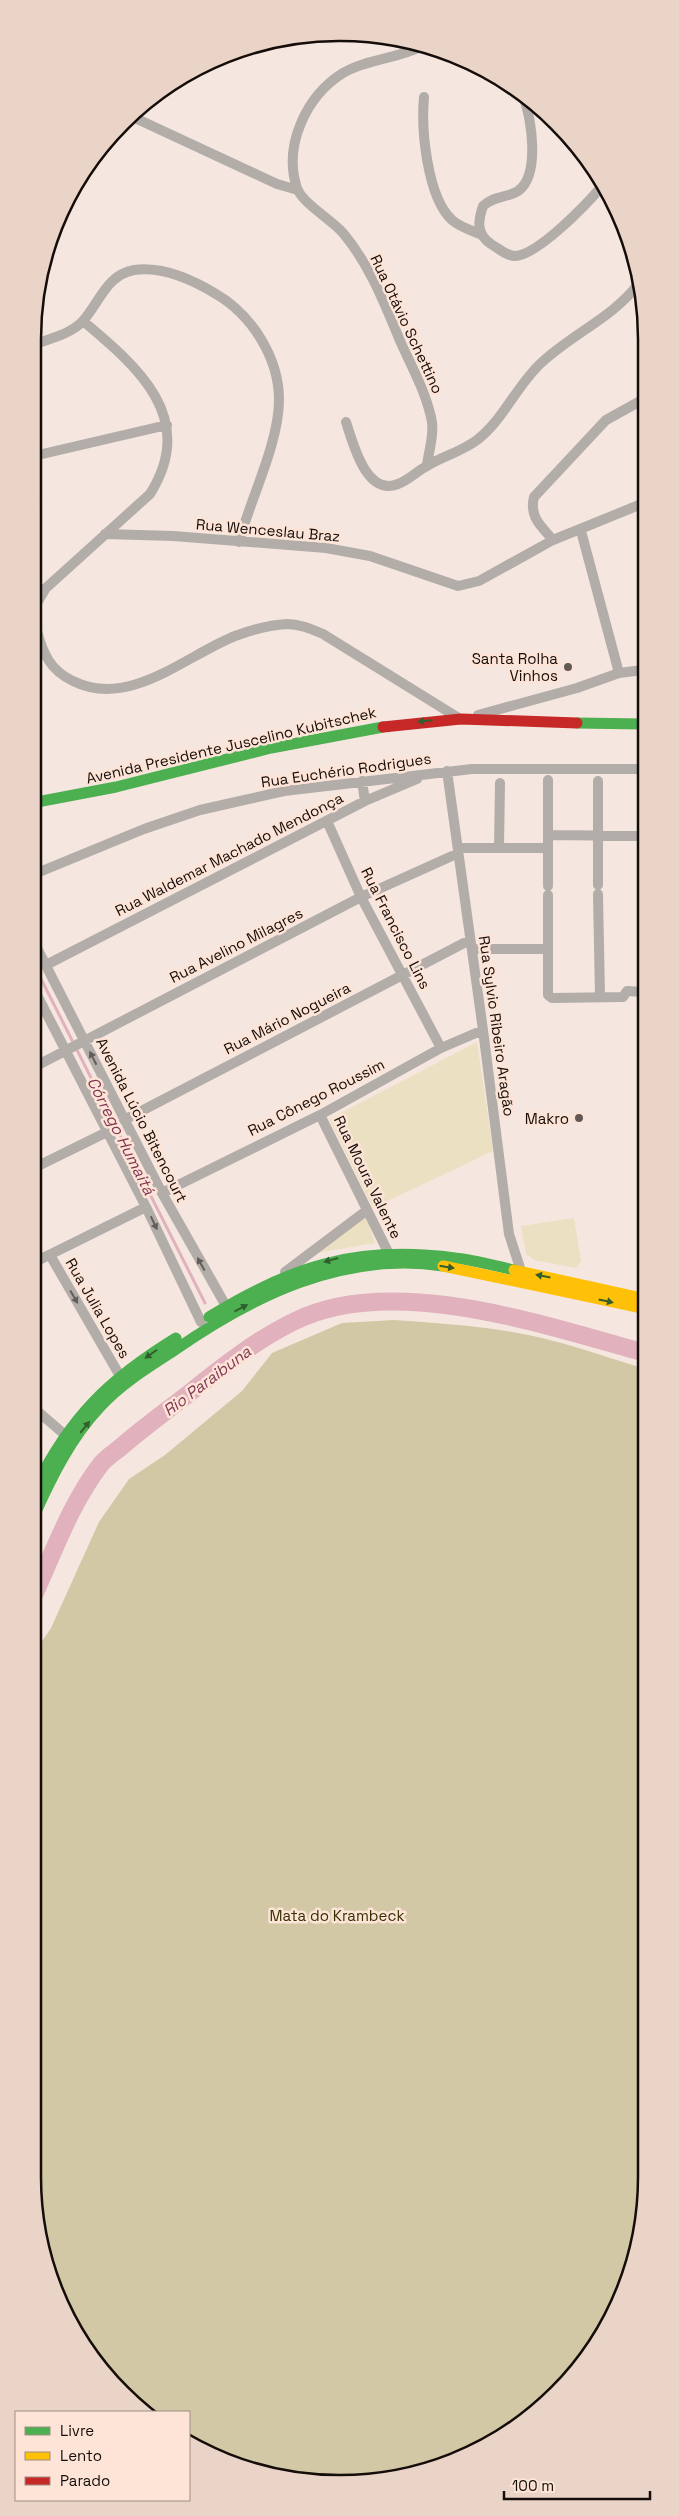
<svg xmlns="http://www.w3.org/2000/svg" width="679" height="2516" viewBox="0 0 679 2516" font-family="'Space Grotesk',sans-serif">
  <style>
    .green { fill: #ebe0c1 }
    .forest { fill: #d2c8a5 }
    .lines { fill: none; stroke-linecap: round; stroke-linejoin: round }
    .stream { stroke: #e1b2be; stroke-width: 3 }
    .river { stroke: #e1b2be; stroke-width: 18 }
    .street { stroke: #b2ada9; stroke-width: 10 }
    .fast { stroke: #4caf50; stroke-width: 11 }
    .slow { stroke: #ffc107; stroke-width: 11 }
    .jam { stroke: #c62828; stroke-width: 11 }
    .oneway { fill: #305e2c }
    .oneway2 { fill: #645d59 }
    .poi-dot { fill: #635954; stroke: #fde4d7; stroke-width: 2 }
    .labels { text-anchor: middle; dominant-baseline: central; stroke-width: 5; stroke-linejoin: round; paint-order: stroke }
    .street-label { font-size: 15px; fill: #150d09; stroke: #fde4d7 }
    .poi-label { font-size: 15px; fill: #150d09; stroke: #fde4d7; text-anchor: end }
    .park-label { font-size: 15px; fill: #352f00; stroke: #fde4d7 }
    .water-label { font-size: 16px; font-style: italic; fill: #803754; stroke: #fde4d7 }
    .rim { fill: none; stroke: #150d09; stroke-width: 2.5 }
  </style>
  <rect width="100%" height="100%" fill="#f5e7df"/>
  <path class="green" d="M477,1042L493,1151L373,1208L329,1119Z
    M366,1215L375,1243L317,1253Z
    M574,1218L581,1261L576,1268L534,1260L526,1254L521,1226Z"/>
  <path class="forest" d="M394,1320C433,1323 473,1325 512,1332C556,1339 600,1355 642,1368L641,2236L595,2347L526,2420L419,2473L319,2483L204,2452L189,2440V2412H152L109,2379L56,2294L33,2176L34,1653L51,1628L99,1522L129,1479L165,1455L242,1391L272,1353L342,1323Z"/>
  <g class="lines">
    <path class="stream" d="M36,969L205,1303"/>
    <path class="river" d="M34,1595C54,1551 71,1503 101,1464C106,1458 115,1452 121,1447C144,1427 168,1410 192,1391C224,1365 258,1339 295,1321C392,1273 544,1325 642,1352"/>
    <path class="street" d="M422,46C397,59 367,59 343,73C306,96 283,146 297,188C302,203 332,220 343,233C370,265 385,305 401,343C412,367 425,391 431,417C435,432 429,450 427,465
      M424,97C421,129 427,197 452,220C460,227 470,230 480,234
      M524,99C532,120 540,176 518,191C507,198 493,196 483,206C478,221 476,234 491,244C498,248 506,256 515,256C538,255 587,204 602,186
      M135,118L277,184L298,190
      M38,343C53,338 71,333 82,322C99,304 106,275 134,270C162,266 193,280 216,294C252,315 279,358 279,400C279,443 250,500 239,542
      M346,422C353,443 366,497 398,484C409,480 417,471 427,466C443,456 461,452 477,440C503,420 516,387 540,364C571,334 613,318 639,283
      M38,455L167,425
      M581,531L619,673
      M105,534L173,536L326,548L370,556L458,586L479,581L553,540L644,503
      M553,540C541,526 529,517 534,497L606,420L644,399
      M37,603L46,588L150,494C198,418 138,367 83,321
      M37,631C43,654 51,671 73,681C129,709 185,656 235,636C251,630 269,625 287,624C300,624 311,629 323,634L457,717
      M478,715L577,688L619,673L643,670
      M447,771L483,1030L509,1234L523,1277
      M362,781L365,801
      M327,821L361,897L441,1048
      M548,835L643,836
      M458,848H548
      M499,848L500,783
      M37,873L144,829L200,810L284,791L472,769H643
      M598,885V781
      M548,886V780
      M598,894L600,997
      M548,895V995L552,998L623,997L627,991L643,992
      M36,946L162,1193L226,1306
      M472,949H547
      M46,965L365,801L417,779
      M36,993L146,1207L201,1322
      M36,1066L361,897L452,856
      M320,1115L388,1252
      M124,1120L464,943
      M36,1167L107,1132
      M162,1193L320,1115L441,1048L483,1030
      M50,1255L120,1376
      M35,1262L146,1207
      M285,1272L366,1211
      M35,1409L64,1434"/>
    <path class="fast" d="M577,723L643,724
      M37,802L116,787L271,748L383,727
      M209,1317C291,1266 357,1245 455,1258C475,1260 495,1266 514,1270
      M35,1488C70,1417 109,1379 176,1338
      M35,1514C52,1476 71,1438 100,1407C120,1385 147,1368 172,1352C252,1296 343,1251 443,1266"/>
    <path class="slow" d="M443,1266L642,1308
      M514,1270L642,1298"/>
    <path class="jam" d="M383,727L461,719L577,723"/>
  </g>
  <defs><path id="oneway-solid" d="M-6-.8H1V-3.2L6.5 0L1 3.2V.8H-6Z" transform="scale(1.25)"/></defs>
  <g class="oneway">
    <use href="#oneway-solid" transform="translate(425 721) rotate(175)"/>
    <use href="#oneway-solid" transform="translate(331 1260) rotate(164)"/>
    <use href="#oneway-solid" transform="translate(447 1267) rotate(9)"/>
    <use href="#oneway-solid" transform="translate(543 1276) rotate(-169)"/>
    <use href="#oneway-solid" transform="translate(606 1301) rotate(12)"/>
    <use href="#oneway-solid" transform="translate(241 1308) rotate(-28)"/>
    <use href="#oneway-solid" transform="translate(151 1354) rotate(145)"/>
    <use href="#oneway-solid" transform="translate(85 1427) rotate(-51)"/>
  </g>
  <g class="oneway2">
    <use href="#oneway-solid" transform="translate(93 1058) rotate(-117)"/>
    <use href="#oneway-solid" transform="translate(154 1223) rotate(65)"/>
    <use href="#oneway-solid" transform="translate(201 1264) rotate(-119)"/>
    <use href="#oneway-solid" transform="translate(74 1297) rotate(60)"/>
  </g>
  <g class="poi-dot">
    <circle cx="568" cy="667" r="5"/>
    <circle cx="579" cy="1118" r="5"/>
  </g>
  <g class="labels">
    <g class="street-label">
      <text transform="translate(407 324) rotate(65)">Rua Otávio Schettino</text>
      <text transform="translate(268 530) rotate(5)">Rua Wenceslau Braz</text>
      <text transform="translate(231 745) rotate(-13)">Avenida Presidente Juscelino Kubitschek</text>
      <text transform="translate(346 770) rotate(-8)">Rua Euchério Rodrigues</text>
      <text transform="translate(229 854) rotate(-27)">Rua Waldemar Machado Mendonça</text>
      <text transform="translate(396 928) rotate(63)">Rua Francisco Lins</text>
      <text transform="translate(236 945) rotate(-27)">Rua Avelino Milagres</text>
      <text transform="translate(287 1018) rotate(-27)">Rua Mário Nogueira</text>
      <text transform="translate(497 1026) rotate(82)">Rua Sylvio Ribeiro Aragão</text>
      <text transform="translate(316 1097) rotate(-27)">Rua Cônego Roussim</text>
      <text transform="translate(142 1120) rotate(63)">Avenida Lúcio Bitencourt</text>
      <text transform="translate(368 1177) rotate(64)">Rua Moura Valente</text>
      <text transform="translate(98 1308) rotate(60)">Rua Julia Lopes</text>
    </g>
    <g class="poi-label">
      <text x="558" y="658">Santa Rolha<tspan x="558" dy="17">Vinhos</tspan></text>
      <text x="569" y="1118">Makro</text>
    </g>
    <g class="park-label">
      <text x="337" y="1915">Mata do Krambeck</text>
    </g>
    <g class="water-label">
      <text transform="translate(121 1136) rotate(63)">Córrego Humaitá</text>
      <text transform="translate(207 1381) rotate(-37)">Rio Paraibuna</text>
    </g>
  </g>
  <path d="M0 0H679V2516H0ZM339 41H340A298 298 0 0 1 638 339V2177A298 298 0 0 1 340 2475H339A298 298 0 0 1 41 2177V339A298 298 0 0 1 339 41Z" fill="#ead3c7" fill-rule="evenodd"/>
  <path class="rim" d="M339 41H340A298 298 0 0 1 638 339V2177A298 298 0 0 1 340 2475H339A298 298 0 0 1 41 2177V339A298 298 0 0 1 339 41Z"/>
  <rect x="15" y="2411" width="175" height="90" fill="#fde4d7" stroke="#a08e85"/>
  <rect x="25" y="2427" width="25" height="8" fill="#4caf50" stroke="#a08e85"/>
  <text x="60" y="2436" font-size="15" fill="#150d09">Livre</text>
  <rect x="25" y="2452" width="25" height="8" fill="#ffc107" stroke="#a08e85"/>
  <text x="60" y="2461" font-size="15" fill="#150d09">Lento</text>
  <rect x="25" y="2477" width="25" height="8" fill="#c62828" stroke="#a08e85"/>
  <text x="60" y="2486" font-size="15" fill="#150d09">Parado</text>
  <path d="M504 2491v8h146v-8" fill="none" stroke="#150d09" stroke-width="2.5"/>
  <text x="512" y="2491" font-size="15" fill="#150d09" stroke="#fde4d7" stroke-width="4" paint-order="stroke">100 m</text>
</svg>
